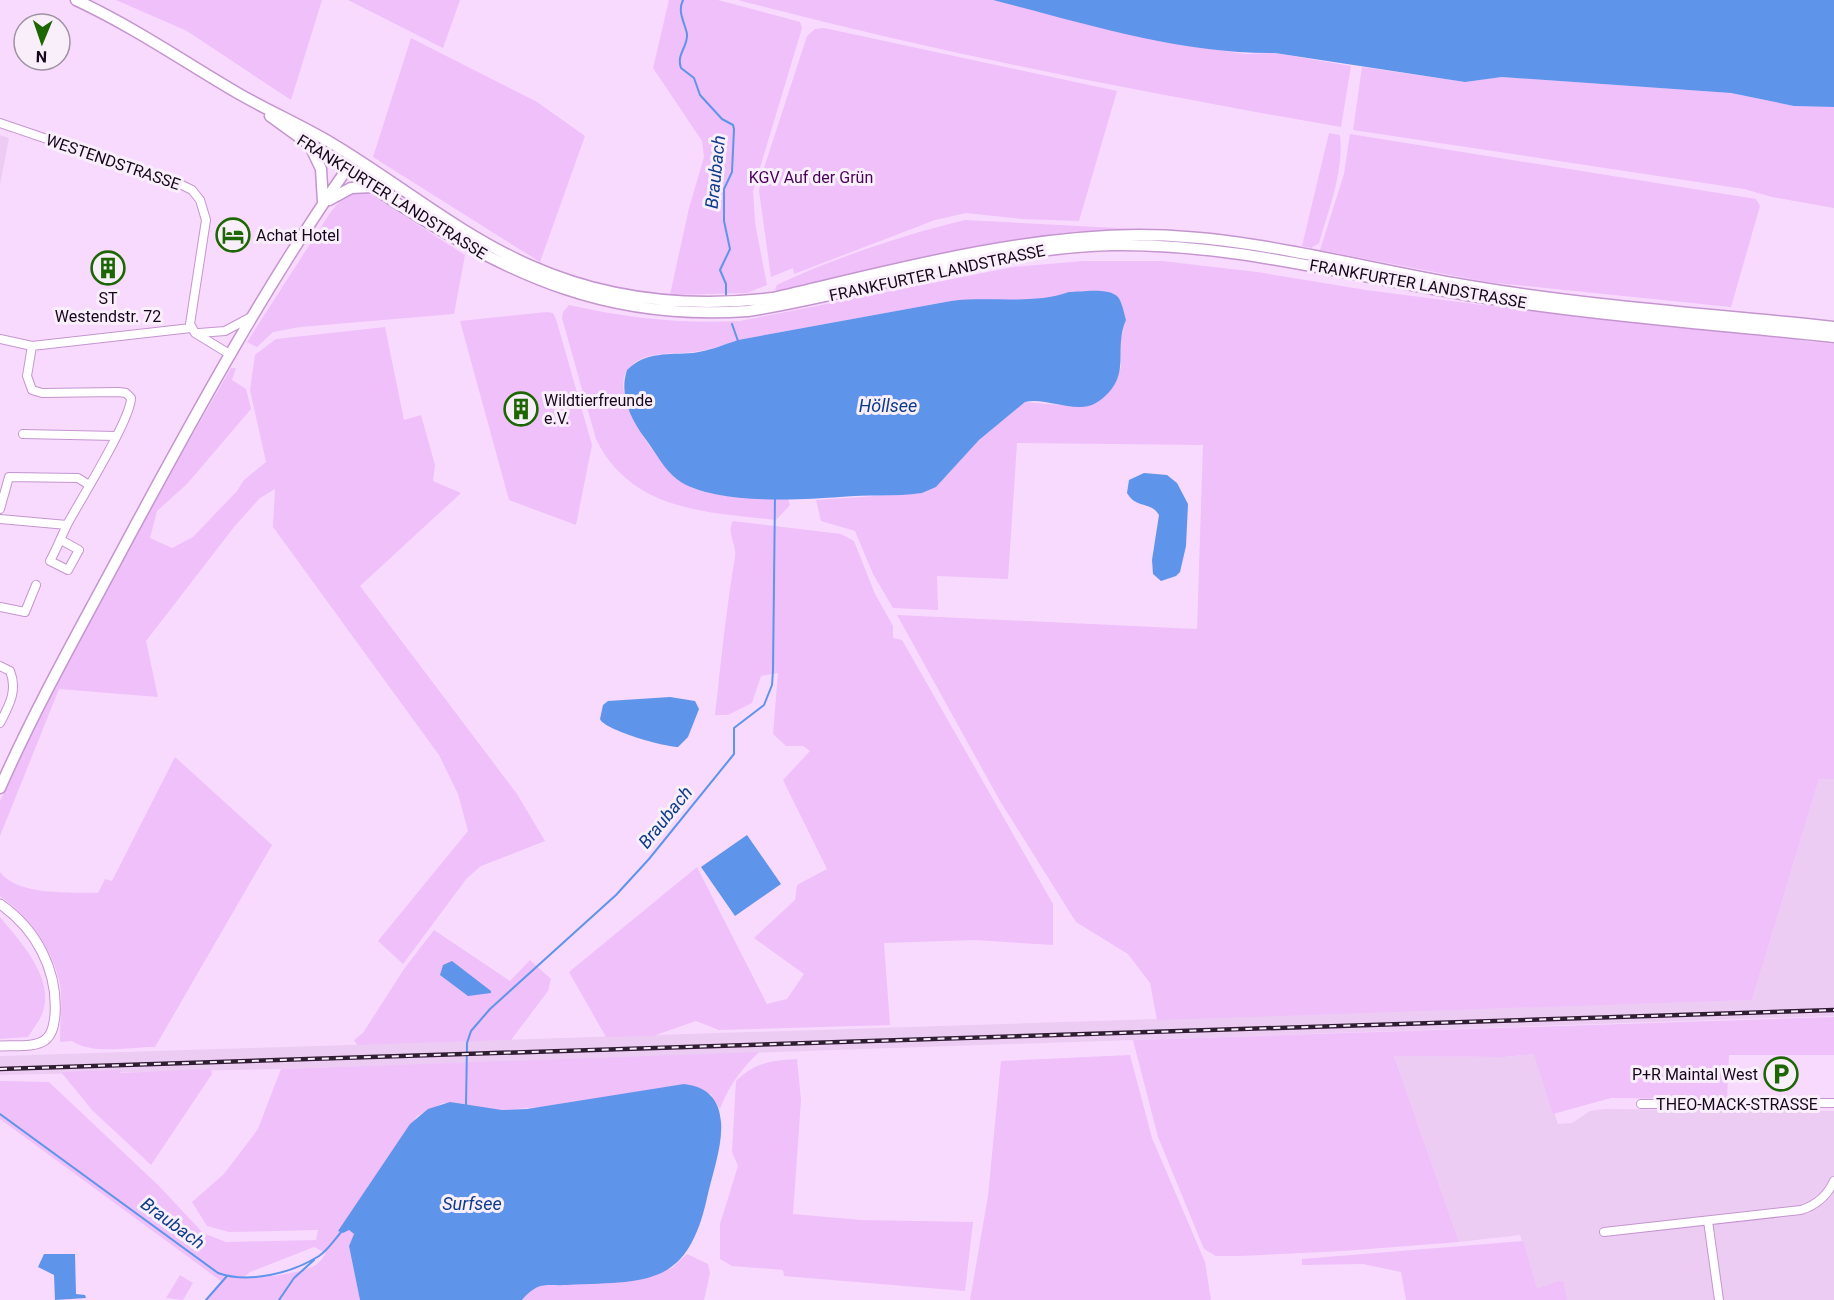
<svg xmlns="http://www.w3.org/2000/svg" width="1834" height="1300" viewBox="0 0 1834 1300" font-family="Roboto,sans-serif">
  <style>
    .built { fill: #edccf4 }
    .green { fill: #efc0fa; fill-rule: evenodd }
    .water { fill: #5f94eb }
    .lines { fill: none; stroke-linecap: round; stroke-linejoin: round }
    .stream { stroke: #5f94eb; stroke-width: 2 }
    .minor-casing { stroke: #c595d0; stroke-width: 10 }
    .tertiary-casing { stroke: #c595d0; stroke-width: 11 }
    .secondary-casing { stroke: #c595d0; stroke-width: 13 }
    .minor { stroke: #fff; stroke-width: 8 }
    .tertiary { stroke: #fff; stroke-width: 9 }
    .secondary { stroke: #fff; stroke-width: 10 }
    .rail-casing { stroke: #301d34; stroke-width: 4.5 }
    .rail { stroke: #f9effb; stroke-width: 2; stroke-dasharray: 7; stroke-linecap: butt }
    .labels { text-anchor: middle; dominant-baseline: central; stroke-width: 6; stroke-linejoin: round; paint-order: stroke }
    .street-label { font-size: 16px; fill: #18071c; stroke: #f9effb }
    .park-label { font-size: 16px; fill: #490356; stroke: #f9effb }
    .poi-label { font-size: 16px; fill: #18071c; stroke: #f9effb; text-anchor: start }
    .water-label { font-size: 18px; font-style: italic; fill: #0d3d8a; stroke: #f9effb }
  </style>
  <rect width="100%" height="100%" fill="#f8daff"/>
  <path class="built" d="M0,135L9,138L0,185Z
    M1819,779H1834V1016L281,1069L0,1075V1056L1752,1000Z
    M1535,1054L1558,1124L1572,1123L1590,1111L1604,1109L1834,1111V1300H1567L1564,1282L1537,1290L1520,1235L1459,1242L1394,1056L1504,1057Z"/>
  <path class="green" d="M116,0H322L291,100L187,31Z
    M348,0H460L443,48Z
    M669,0H718L800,22L802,28L753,191L755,223L767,285L747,293L670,295L689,208L704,157L702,141L653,68Z
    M738,0H993L1166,42L1245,54L1275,53L1351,66L1341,127C1138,92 936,52 738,0Z
    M824,28L1117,91L1079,221L1022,219L966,213L935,220L794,274L793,268L771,277L759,191L762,174L807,36L815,29Z
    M411,38L537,102L585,136L540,262L373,157Z
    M1362,67L1465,82L1502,77L1731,93L1794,106L1834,107V208L1772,197L1744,189L1353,130Z
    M1329,133L1340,135C1344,172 1329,208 1319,243L1311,248L1302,246Z
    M1350,134L1756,199L1760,206L1731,307L1487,282L1320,250L1344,174Z
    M357,190L368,193L465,255L454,314L300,327L273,332L257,347L247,342L330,213L343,197Z
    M965,220L1214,233L1301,249L1181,235L779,293L775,289L777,285C831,259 906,234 965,220Z
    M1083,261H1162L1257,272L1366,290L1482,305L1834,344V779H1819L1752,1000L1157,1020L1150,983L1128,954L1076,922L1000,801L897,615L1197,629L1203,445L1017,443L1008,579L937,576L938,610L893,608L873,574L855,531L821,521L816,500L922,493L936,487L979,440L1025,402L1083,407L1121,368V338L1126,320L1115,294L1087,291L1041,299L951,301L738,340C724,345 709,350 694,352C673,355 649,350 632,365C599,391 667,477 693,488C723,500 757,496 788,499L790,505L776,520C706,512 631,511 596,439L562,318L563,312L569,305C626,318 681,324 740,321L1013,267Z
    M547,312L553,313L556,319L592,445L576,525L509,500L460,321Z
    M385,327L404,420L421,415L435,465L433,481L461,493L360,586L517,794L545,841L481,866L467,878L403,964L378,941L468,831L458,794L439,755L273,527L275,489L260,498L234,527L146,641L158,697L59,689L0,836V801L53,688L137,531L231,368H236L232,380L246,389L251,409L187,484L157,511L150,538L172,548L193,537L237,491L244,480L266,462L250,390L255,355L276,339Z
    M733,521L841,534L854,541L875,594L893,626V638L902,640L1053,904V945L975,940L884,943L890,1025L719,1030L696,1021L653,1036L606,1037L569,972L697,867L767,1004L787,999L804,974L754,938L795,900L797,885L827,869L783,780L810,751L803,746H786L773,734L778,673L761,676L752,703L728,715H715C721,662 726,610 735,557C737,544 726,533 733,521Z
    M175,757L272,845L155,1047C130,1047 92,1055 72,1041L60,1042C60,1025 62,1008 61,991C57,955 29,916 0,896V872C17,896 71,892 98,893L105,879L112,881Z
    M0,917C19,940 52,975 44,1008C42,1018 33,1029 28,1037L0,1039Z
    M434,930L510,981L530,960L551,979L548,991L511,1040L357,1045L354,1040L363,1033L404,969Z
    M1834,1017V1055H1729L1727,1099L1611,1098L1553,1114L1534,1054L1504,1057L1394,1056L1459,1242L1343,1251L1239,1256H1216L1204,1249L1158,1137L1133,1040Z
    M759,1052C742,1068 728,1087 720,1109L711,1094L502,1110L443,1103L417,1116L339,1231L343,1233L349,1230L354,1234L349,1246L360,1300H205L221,1281L0,1119V1081L49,1082L159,1186L203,1233L226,1242L316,1240L318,1230L229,1232L207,1226L192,1202L224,1174L258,1129L281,1069ZM314,1247L326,1253C324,1256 321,1261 317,1264C307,1273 257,1279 243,1278L250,1272Z
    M1130,1055L1152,1138L1205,1262L1211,1300H970L988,1196L1001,1061Z
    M797,1059L801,1100L793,1214L861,1220L973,1222L965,1291L784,1276L783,1270L732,1266L720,1259V1224L738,1166L732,1152L736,1081C756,1062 770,1061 797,1059Z
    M211,1069L212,1074L151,1165L92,1110L61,1072L121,1070L120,1073Z
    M1523,1241L1537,1289L1558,1281L1564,1282L1567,1300H1406L1401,1272L1363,1264L1302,1265V1259Z
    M687,1254L708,1264L710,1273L704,1300H522L532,1289L547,1283L563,1285L627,1281L672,1268Z
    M180,1275L193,1283L183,1300L166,1298Z"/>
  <path class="water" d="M993,0H1834V107L1794,106L1731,93L1502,77L1465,82L1275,53C1180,54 1084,23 993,0Z
    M1069,292C1081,292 1109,287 1118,297C1122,302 1124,313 1126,320C1113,349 1132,374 1103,398C1097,403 1090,407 1081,407C1063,408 1042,398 1025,402L979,440L936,487L922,493C894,497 867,494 840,497C799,500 713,505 678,480C664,470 655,451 644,437C630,418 619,394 627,370C646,351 669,355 693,353C709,351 723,345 738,340L951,301C990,296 1032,305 1069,292Z
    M1144,473L1167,475L1177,483L1188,504L1186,546L1180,572L1176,576L1161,581L1153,574L1152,560L1159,515C1151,501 1136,509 1127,493L1129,480Z
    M670,697L695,701L699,709L688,737L678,747C665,747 604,730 600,719L603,705L608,701Z
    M747,835L781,884L735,916L701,867Z
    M452,961L491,991V993L468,996L440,975L443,965Z
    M684,1084C707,1087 719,1098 721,1122C723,1145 712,1175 707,1198C687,1288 647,1281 567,1285C544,1286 539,1281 522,1300H360L349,1246L354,1234L349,1230L343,1233L338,1231L410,1124L428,1109L450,1102L502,1110L527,1109Z
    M44,1254H75L76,1294L85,1295L86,1298L55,1300L54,1275L38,1267Z"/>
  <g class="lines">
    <path class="stream" d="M683,0C677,12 685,23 687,34C688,47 676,54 681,68L694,78L700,95L722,119L733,125L734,129L732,172L724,189V221L730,249L720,270L726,284V295
      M732,324L738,341
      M466,1106L467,1043L471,1031L490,1009L616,895L649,859L734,754V728L764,705L772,685L773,671L775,495
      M0,1114L218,1273C249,1284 292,1273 319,1256C328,1250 335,1239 342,1231
      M206,1300L227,1276
      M279,1300L294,1278L314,1260"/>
    <defs>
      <path id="minor" d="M0,123L182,185L192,190L200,200L206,220L190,324L195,333L231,355
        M199,333L225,331L251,317
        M0,339L32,346L191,328
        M32,346L27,376L32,390L42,393L119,392L126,393L131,398C131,419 81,499 68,523C62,535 57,548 50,561L68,570L79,550L61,540
        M23,434L116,436
        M0,509L9,477L78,478L89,485
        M0,519L67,525
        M0,607L25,612L36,585
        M0,666L10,671C18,690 9,706 0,723
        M1641,1104L1834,1103
        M1708,1221L1719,1300
        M1604,1232L1801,1210C1817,1205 1827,1196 1834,1181"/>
      <path id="tertiary" d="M0,904C36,929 58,970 55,1015C54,1023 53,1034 45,1040C35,1048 13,1045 0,1046"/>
      <path id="secondary" d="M76,0C134,27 186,63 241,95C271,112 303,126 333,144C398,183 459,234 529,265C607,300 690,308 773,298C894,270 1015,236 1139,235C1248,235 1357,267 1464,285C1586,306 1711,314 1834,327
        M270,116C312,147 354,176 398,204C513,277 609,321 748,311C870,292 988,248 1112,245C1232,243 1349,276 1467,295C1588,315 1712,324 1834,337
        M311,148L321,169L323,202
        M329,200L351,188L372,187
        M0,788C38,702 85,620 129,537C197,411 267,283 349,166"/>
    </defs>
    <use href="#minor" class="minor-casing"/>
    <use href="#tertiary" class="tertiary-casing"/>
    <use href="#secondary" class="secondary-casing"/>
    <use href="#minor" class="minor"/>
    <use href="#tertiary" class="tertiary"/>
    <use href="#secondary" class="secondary"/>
    <defs>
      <path id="rail" d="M0,1069L1834,1010"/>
    </defs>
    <use href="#rail" class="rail-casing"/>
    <use href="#rail" class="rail"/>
  </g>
  <defs>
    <symbol id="hotel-ring" viewBox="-11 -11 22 22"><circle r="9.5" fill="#f9effb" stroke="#1d6702" stroke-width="1.5"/><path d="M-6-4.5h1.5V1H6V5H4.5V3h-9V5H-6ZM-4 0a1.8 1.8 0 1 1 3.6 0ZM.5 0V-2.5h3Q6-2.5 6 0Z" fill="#1d6702"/></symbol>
    <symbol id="building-ring" viewBox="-11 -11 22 22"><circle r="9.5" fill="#f9effb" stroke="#1d6702" stroke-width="1.5"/><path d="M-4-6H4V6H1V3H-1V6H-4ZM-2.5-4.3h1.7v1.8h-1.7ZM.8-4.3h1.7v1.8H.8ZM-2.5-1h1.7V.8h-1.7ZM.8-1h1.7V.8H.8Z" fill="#1d6702"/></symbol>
    <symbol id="parking-ring" viewBox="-11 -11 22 22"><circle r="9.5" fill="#f9effb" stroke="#1d6702" stroke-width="1.5"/><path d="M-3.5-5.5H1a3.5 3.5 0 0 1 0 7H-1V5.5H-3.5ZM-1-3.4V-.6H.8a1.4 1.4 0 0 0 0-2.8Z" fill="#1d6702"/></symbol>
  </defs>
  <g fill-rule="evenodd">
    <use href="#hotel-ring" x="214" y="216" width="38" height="38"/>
    <use href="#building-ring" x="89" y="249" width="38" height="38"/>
    <use href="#building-ring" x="502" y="390" width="38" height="38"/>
    <use href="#parking-ring" x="1762" y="1055" width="38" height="38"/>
  </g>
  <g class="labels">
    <g class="street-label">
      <text transform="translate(113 162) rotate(19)">WESTENDSTRASSE</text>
      <text transform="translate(392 197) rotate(32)">FRANKFURTER LANDSTRASSE</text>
      <text transform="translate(937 273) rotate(-12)">FRANKFURTER LANDSTRASSE</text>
      <text transform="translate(1418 284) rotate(10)">FRANKFURTER LANDSTRASSE</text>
      <text x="1737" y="1104">THEO-MACK-STRASSE</text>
    </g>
    <g class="park-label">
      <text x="811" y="177">KGV Auf der Grün</text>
    </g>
    <g class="poi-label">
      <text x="256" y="235">Achat Hotel</text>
      <text x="108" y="298" text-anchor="middle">ST<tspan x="108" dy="18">Westendstr. 72</tspan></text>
      <text x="544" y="400">Wildtierfreunde<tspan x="544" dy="18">e.V.</tspan></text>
      <text x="1758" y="1074" text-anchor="end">P+R Maintal West</text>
    </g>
    <g class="water-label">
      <text transform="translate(715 172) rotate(-84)">Braubach</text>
      <text x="888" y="405">Höllsee</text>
      <text transform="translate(665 817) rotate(-51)">Braubach</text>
      <text x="472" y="1203">Surfsee</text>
      <text transform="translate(173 1223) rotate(36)">Braubach</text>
    </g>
  </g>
  <g transform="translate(42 42) rotate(182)"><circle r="28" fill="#f9effb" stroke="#9f92a2" stroke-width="1.5"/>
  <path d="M0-4.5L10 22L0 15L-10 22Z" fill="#1d6702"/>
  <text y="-9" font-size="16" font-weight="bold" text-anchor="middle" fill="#18071c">N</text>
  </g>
</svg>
